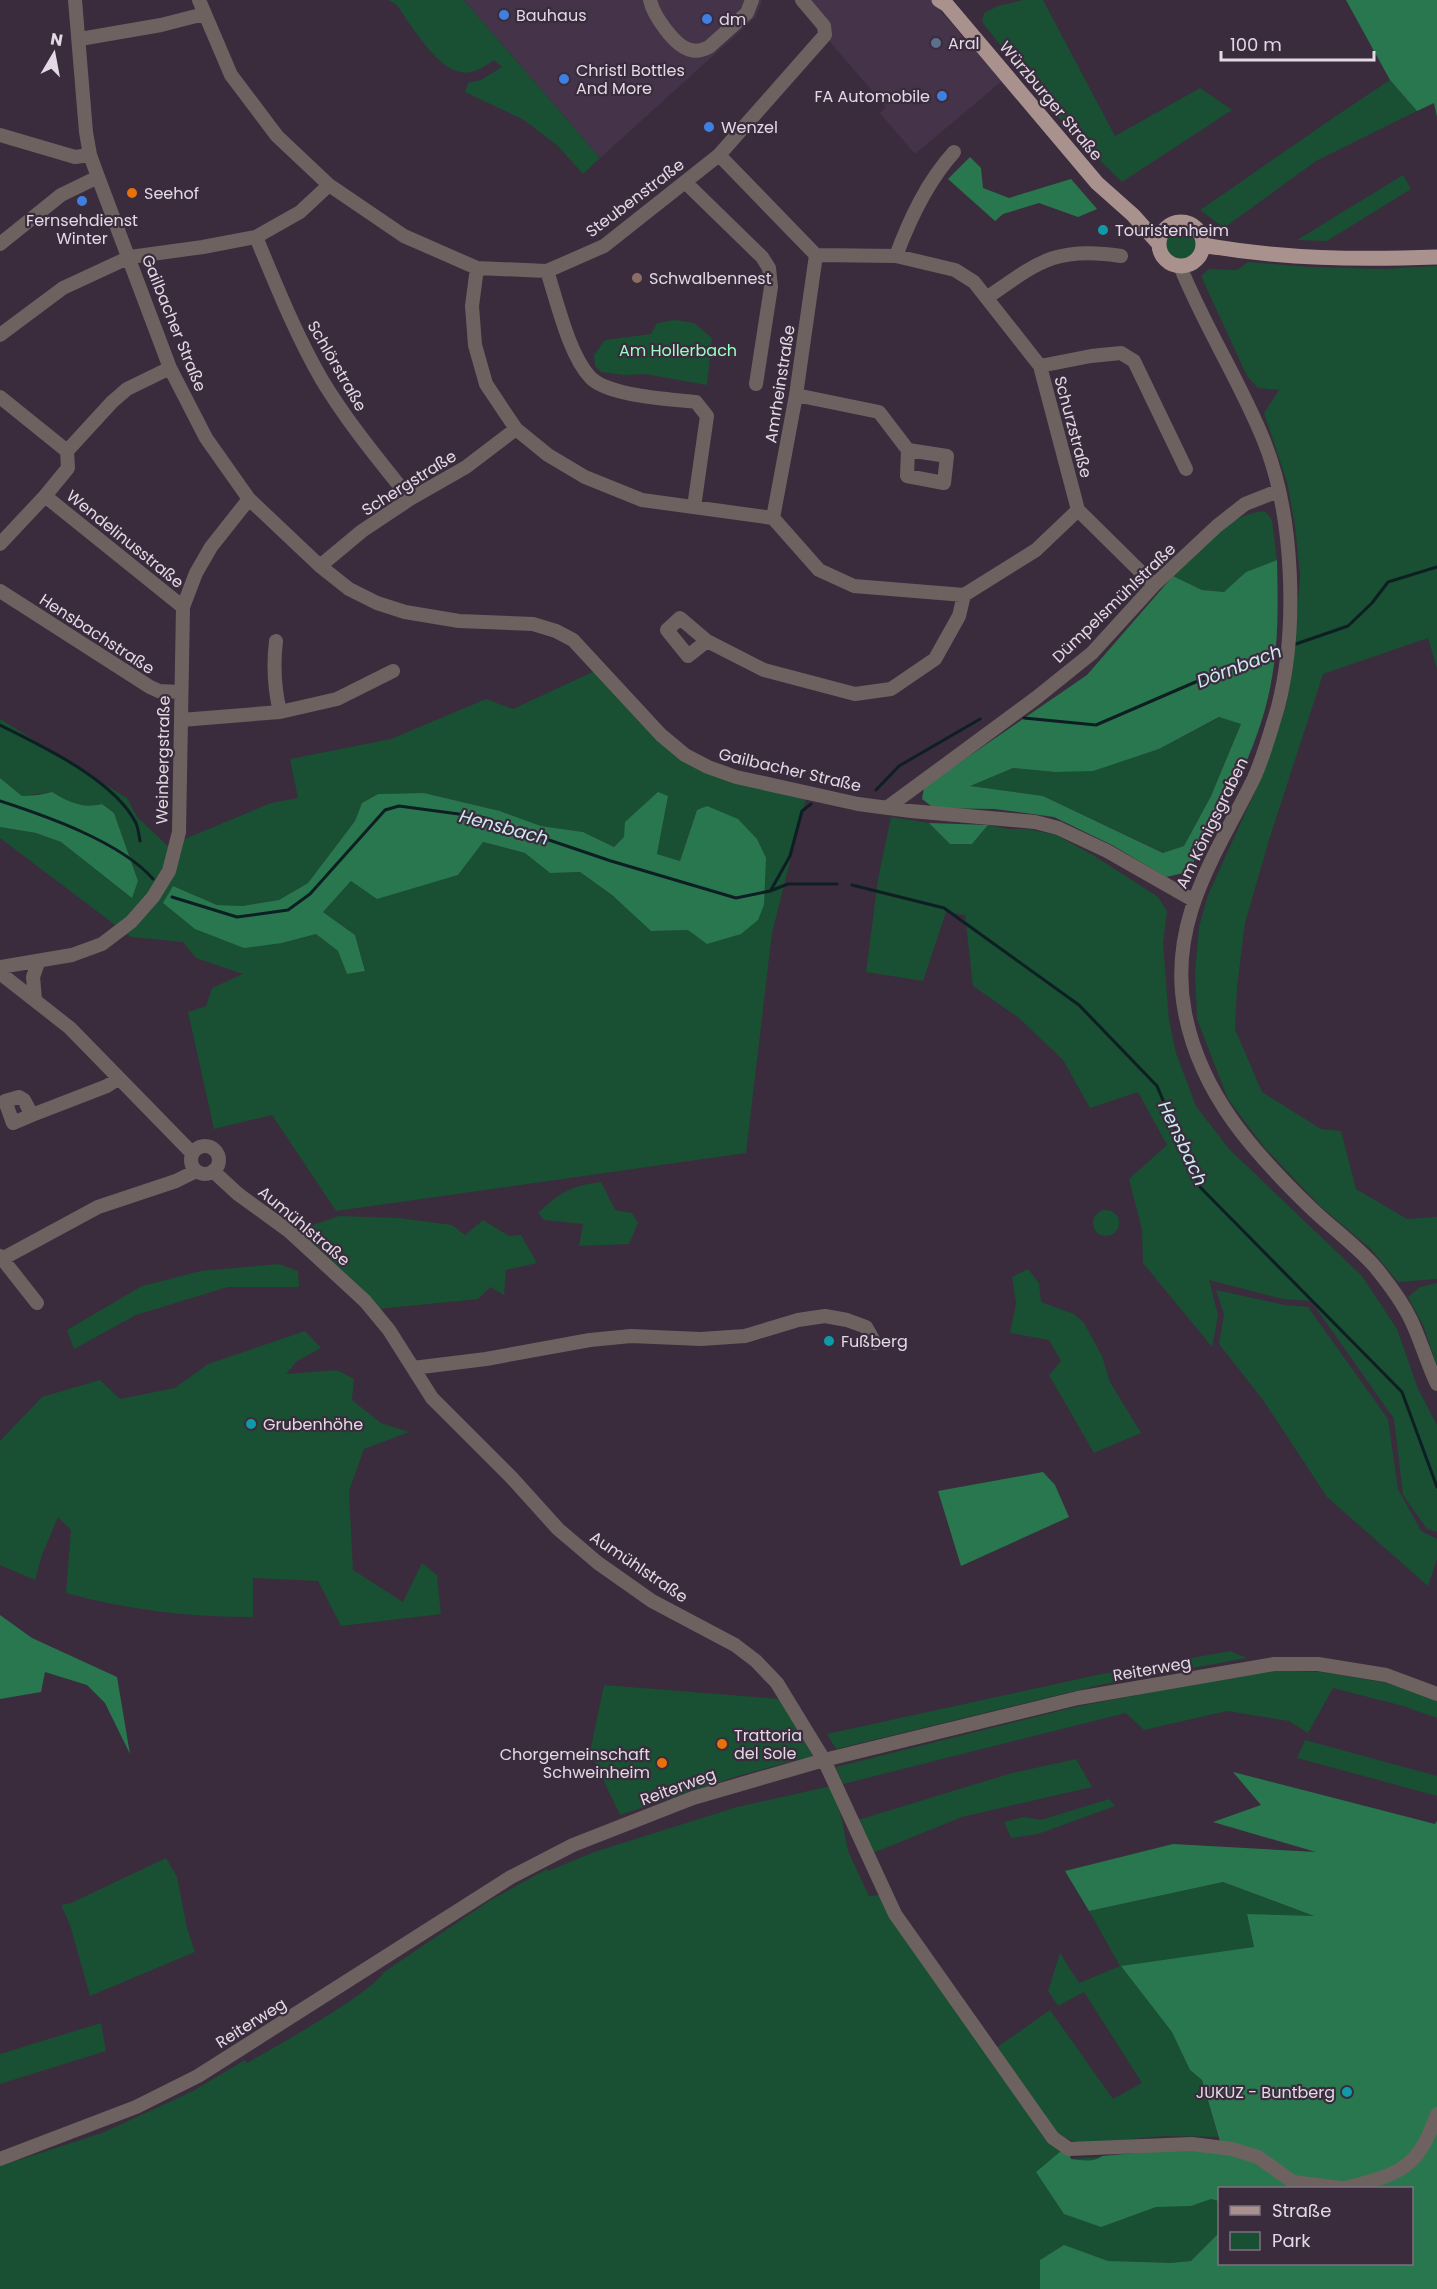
<svg xmlns="http://www.w3.org/2000/svg" width="1437" height="2289" viewBox="0 0 1437 2289" font-family="Poppins,sans-serif">
  <style>
    .built { fill: #453349 }
    .green { fill: #194f32; fill-rule: evenodd }
    .forest { fill: #29774e; fill-rule: evenodd }
    .lines { fill: none; stroke-linecap: round; stroke-linejoin: round }
    .stream { stroke: #0e1f24; stroke-width: 3 }
    .minor { stroke: #6e6260; stroke-width: 14 }
    .major { stroke: #a9918d; stroke-width: 15 }
    .shop-dot { fill: #3f7fe0; stroke: #3a2c3d; stroke-width: 2 }
    .service-dot { fill: #5c6f8a; stroke: #3a2c3d; stroke-width: 2 }
    .food-dot { fill: #e8710a; stroke: #3a2c3d; stroke-width: 2 }
    .culture-dot { fill: #0f9aa8; stroke: #3a2c3d; stroke-width: 2 }
    .education-dot { fill: #8d6e63; stroke: #3a2c3d; stroke-width: 2 }
    .labels { text-anchor: middle; dominant-baseline: central; stroke-width: 4.5; stroke-linejoin: round; paint-order: stroke }
    .poi-label { font-size: 16px; fill: #e2d9e4; stroke: #3a2c3d; text-anchor: start }
    .street-label { font-size: 16px; fill: #e2d9e4; stroke: #3a2c3d }
    .park-label { font-size: 16px; fill: #9afdc2; stroke: #3a2c3d }
    .water-label { font-size: 18px; font-style: italic; fill: #cde9f2; stroke: #3a2c3d }
  </style>
  <rect width="100%" height="100%" fill="#3a2c3d"/>
  <path class="built" d="M464,0H762L756,17L600,158Z
    M794,0H931L1002,81L915,154L880,113L886,107Z"/>
  <path class="green" d="M388,0H464L600,158L583,174L558,146L524,120L465,92L468,83L481,80L502,67L494,60C484,67 472,75 460,72C435,67 410,23 396,4Z
    M1023,0H1043L1115,136L1200,88L1232,110L1122,182L1067,128L982,22L984,13L998,6Z
    M1390,80L1417,111L1316,161L1224,228L1200,210C1264,166 1326,122 1390,80Z
    M1403,175L1411,189L1327,241L1297,240Z
    M1165 243a16 16 0 1 1 32 0a16 16 0 1 1-32 0Z
    M1248,262L1310,267L1383,269L1437,266V669L1428,638L1323,674L1269,840L1245,923L1237,987L1235,1029L1262,1092L1321,1129L1341,1131L1356,1189L1407,1219L1437,1217V1279L1398,1282L1371,1249L1320,1206L1264,1147L1228,1099L1197,1019L1195,972L1199,927L1208,895L1263,774L1286,706L1293,668L1300,575L1295,525L1287,482L1264,413L1279,390L1258,388L1247,376L1201,276L1209,269L1237,270Z
    M675,320L694,323L712,338L707,385L645,374L624,375L601,372L595,366L594,355L605,340L651,334L657,323Z
    M1265,511L1272,520L1277,560L1246,572L1224,592L1202,590L1173,576C1200,548 1224,515 1265,511Z
    M597,670L700,770L806,798L772,933L746,1153L336,1211L272,1115L214,1129L188,1012L206,1006L212,988L243,974L196,958L183,942L131,937L0,838V827L36,833L61,842L132,897L138,881L114,813L102,804L91,807L73,804L52,792L22,796L0,778V719L127,798L137,817L168,846L271,803L298,798L290,759L391,739L486,699L513,709ZM424,793L500,811L541,826L583,832L614,847L668,796L657,854L680,861L697,810L688,930L651,931L612,895L580,872L550,873L525,853L482,842L458,875L377,898L351,881L323,912L355,935L365,970L347,974L338,951L316,934L282,943L173,886L217,905L242,906L279,900L308,883L355,821L362,803L378,794Z
    M1220,717L1241,724L1211,796L1184,846L1164,853L1043,796L969,786L1013,768L1055,772L1093,770L1159,749Z
    M891,817L929,823L950,844H972L988,825L1009,829H1028L1056,835L1093,855L1158,897L1167,911L1163,943L1169,1020L1176,1053L1196,1106L1229,1149L1362,1276L1397,1329L1418,1389L1437,1425V1532L1427,1529L1403,1495L1394,1419L1311,1301L1283,1299L1209,1280L1218,1315L1212,1347L1143,1263L1142,1230L1129,1179L1167,1145L1138,1092L1090,1108L1063,1060L1019,1018L973,986L965,915L946,912L923,981L866,972L878,879Z
    M601,1182L615,1210L632,1213L638,1223L629,1244L579,1246L583,1224L544,1220L538,1213C561,1192 570,1186 601,1182Z
    M1093 1223a13 13 0 1 1 26 0a13 13 0 1 1-26 0Z
    M339,1216L399,1218L452,1225L465,1235L483,1220L509,1236L521,1235L537,1263L506,1270L504,1295L490,1287L478,1299L378,1309L296,1231Z
    M279,1264L298,1271L299,1287H228L136,1315L74,1349L67,1330L142,1286L201,1271Z
    M1028,1269L1039,1283L1041,1302L1074,1314L1084,1323L1102,1356L1110,1382L1141,1433L1094,1453L1049,1375L1061,1361L1049,1340L1010,1333L1016,1303L1012,1277Z
    M1437,1283V1366L1424,1327L1408,1297L1420,1287Z
    M1216,1290L1285,1305L1308,1307L1388,1419L1398,1489L1421,1531L1437,1539V1559L1428,1586L1327,1497L1263,1400L1219,1344L1224,1314Z
    M305,1331L321,1348L297,1361L286,1374L337,1370L354,1379L352,1400L381,1423L409,1432L364,1449L349,1491L353,1570L403,1602L422,1563L437,1575L441,1614L341,1626L318,1581L253,1578V1617C190,1617 127,1610 66,1593L71,1530L58,1517L42,1555L35,1580L0,1565V1441L42,1397L100,1380L120,1399L175,1388L208,1364Z
    M1230,1651L1247,1658L1104,1684L836,1749L827,1734L1097,1675Z
    M1267,1670L1321,1672L1383,1682L1437,1700V1718L1403,1706L1333,1688L1308,1733L1289,1721L1227,1711L1144,1730L1126,1713L843,1784L836,1767L1075,1707Z
    M604,1685L780,1699L813,1756L741,1775L620,1815L590,1752Z
    M1305,1740L1437,1776V1796L1297,1758Z
    M1076,1759L1092,1787L962,1817L873,1853L858,1820L1012,1773Z
    M831,1786L842,1820L848,1851L869,1896L879,1895L1069,2159L1193,2150L1220,2188V2264L1263,2289H0V2166L102,2133L193,2091L245,2060L247,2063C272,2049 373,1992 384,1972L489,1901L547,1869L548,1871L594,1852L737,1807Z
    M1109,1799L1115,1806L1038,1834L1011,1838L1004,1822L1024,1817L1041,1820Z
    M166,1858L177,1877L187,1928L195,1952L90,1996L70,1925L61,1905L71,1903Z
    M1223,1882L1316,1917L1247,1915L1254,1947L1173,2032L1190,2070L1202,2080L1218,2137C1193,2137 1167,2135 1142,2138C1108,2142 1087,2151 1055,2133L996,2048L1050,2010L1113,2099L1142,2083L1084,1992L1058,2006L1048,1991L1060,1953L1079,1983L1120,1966L1089,1911Z
    M101,2023L106,2051L0,2084V2054Z"/>
  <path class="forest" d="M1346,0H1437V117L1434,103L1417,111L1390,80Z
    M970,157L981,168L983,188L1009,198L1071,179L1097,209L1078,217L1039,203L1003,214L995,221L948,179Z
    M1277,560C1278,603 1279,646 1270,688C1257,754 1221,814 1188,872L1166,877L1112,845L1054,817L995,809L934,808L922,799L924,787L1087,675L1173,576L1202,590L1224,592L1246,572ZM1219,717L1241,724L1211,796L1184,846L1163,853L1043,796L970,786L1013,768L1055,772L1093,771L1159,749Z
    M0,778L22,796L38,795L52,792C69,802 82,809 102,804L114,813L138,881L132,898L61,842L36,833L0,827Z
    M658,792L668,796L657,854L680,861L697,810L707,806L738,819L757,839L766,858L764,905L758,920L741,934L707,944L688,930L651,931L612,895L580,872L550,873L525,853L483,842L458,875L377,899L351,881L323,912L355,935L365,971L347,974L338,951L316,934L282,943L244,948L195,929L163,903L173,886L217,905L242,906L279,900L308,883L355,821L362,803L378,794L424,793L500,811L541,826L583,832L614,847L624,837L625,822Z
    M929,823L988,825L972,844H950Z
    M1043,1472L1055,1485L1069,1517L961,1566L938,1491Z
    M0,1615L32,1638L117,1677L130,1754L105,1703L87,1685L45,1672L41,1692L0,1699Z
    M1233,1772L1435,1824L1437,1821V2289H1040V2260L1064,2245L1108,2261L1171,2263L1191,2261L1219,2233L1220,2264H1412V2188H1220L1219,2201L1211,2199L1191,2206L1156,2207L1101,2227L1064,2214L1036,2172L1061,2151L1069,2153L1071,2159C1080,2160 1094,2163 1102,2156L1181,2149L1223,2152L1202,2080L1190,2070L1172,2032L1121,1966L1254,1947L1247,1914L1314,1916L1223,1882L1089,1911L1065,1871L1173,1844L1316,1852L1213,1822L1261,1805Z"/>
  <g class="lines">
    <path class="stream" d="M1293,645L1348,626L1372,603L1388,582L1437,567
      M1024,718L1096,725L1221,671L1283,648
      M0,725C41,746 114,779 136,823C138,828 139,835 140,841
      M876,790L899,766L980,719
      M0,801C46,816 121,842 153,879
      M852,885L944,908L1079,1005L1157,1086L1200,1187L1402,1392L1437,1487
      M771,890L790,856L802,811L811,804
      M172,897L237,917L288,910L310,894L385,810L399,806L481,817L611,861L736,898L770,891L788,884H837"/>
    <path class="minor" d="M75,0L86,132L90,155L98,177L170,368L206,438L249,499L320,566L349,589L377,603L405,612L459,621L533,624L556,631L573,640L661,735L685,755L708,767L736,777L858,804L911,811L1035,822L1058,828L1107,851L1193,900
      M199,0L231,75L277,136L329,185L404,236L477,268L547,271L604,246L719,155L825,35L824,26L802,0
      M650,0C653,15 675,47 691,50C697,52 703,50 709,47L747,13L752,0
      M80,39L161,25L204,14
      M0,135L75,157L90,155
      M719,155L816,255L896,256L955,270L974,282L1040,366L1078,510L1154,585
      M685,182L762,257L769,268L771,287L756,384
      M256,237C276,285 296,335 322,380C348,423 379,460 410,499
      M0,244L61,195L98,177
      M896,256C910,218 927,182 954,152
      M1180,266C1204,326 1240,381 1264,441C1294,516 1298,629 1278,707C1271,730 1264,756 1254,778C1216,855 1167,921 1185,1013C1201,1095 1254,1153 1312,1209C1333,1229 1357,1246 1376,1268C1389,1284 1402,1301 1411,1320C1421,1341 1427,1363 1437,1384
      M477,268L472,306L475,345L486,384L516,429L548,455L585,477L642,500L773,518L819,570L854,586L964,595L1036,550L1078,510
      M547,271C557,301 569,355 590,377C607,396 670,399 696,402L707,416L694,507
      M988,297C1038,262 1056,246 1121,256
      M0,335L63,288L130,257L203,247L256,237L300,212L329,185
      M1040,366L1091,356L1121,353L1134,361L1186,469
      M796,395L879,412L908,450L947,456L944,483L907,476L908,450
      M0,397L67,451
      M45,496L183,607
      M773,518L796,395L816,255
      M0,544L45,496L68,468L67,451L112,402L127,389L170,368
      M320,566L362,531L410,499L466,467L516,429
      M0,591L150,687L159,691L180,692
      M276,641C273,666 274,687 280,712
      M707,641L688,656L667,630L680,618L707,641L764,670L855,694L891,689L935,659L959,616L964,595
      M181,720L280,712L337,699L393,671
      M888,807L1036,698L1092,653L1154,585L1217,526L1245,504L1278,491
      M0,967L72,955L102,944L131,922L153,897L169,871L179,832L183,607L196,573L211,547L249,499
      M0,973L70,1028L192,1153
      M35,999L33,977L38,963
      M32,1115L13,1123L5,1101L19,1097L24,1100L32,1115L107,1086L119,1078
      M191 1160a14 14 0 1 1 28 0a14 14 0 1 1-28 0Z
      M213,1171L238,1194L289,1231L365,1301L389,1330L432,1398L512,1478L558,1529L598,1563L652,1601L735,1645L756,1661L777,1683L824,1760L895,1914L1053,2138L1069,2149L1192,2144L1232,2149L1258,2157L1293,2182L1341,2188
      M0,1256L37,1303
      M0,1260L98,1207L176,1181L196,1171
      M413,1368L486,1359L590,1340L631,1336L701,1339L745,1336L798,1320L825,1316L847,1320L866,1327L875,1343
      M0,2159L136,2107L198,2076L511,1877L573,1845L693,1798L824,1760L1078,1698L1274,1664H1318L1386,1675L1437,1694
      M1345,2188C1399,2174 1417,2171 1437,2114"/>
    <path class="major" d="M939,0L947,5L1097,183L1133,215L1159,244
      M1159 244a22 22 0 1 1 44 0a22 22 0 1 1-44 0Z
      M1203,245C1281,259 1359,260 1437,257"/>
  </g>
  <g class="shop-dot">
    <circle cx="504" cy="15" r="6"/>
    <circle cx="707" cy="19" r="6"/>
    <circle cx="564" cy="79" r="6"/>
    <circle cx="942" cy="96" r="6"/>
    <circle cx="709" cy="127" r="6"/>
    <circle cx="82" cy="201" r="6"/>
  </g>
  <circle class="service-dot" cx="936" cy="43" r="6"/>
  <g class="food-dot">
    <circle cx="132" cy="193" r="6"/>
    <circle cx="722" cy="1744" r="6"/>
    <circle cx="662" cy="1763" r="6"/>
  </g>
  <g class="culture-dot">
    <circle cx="1103" cy="230" r="6"/>
    <circle cx="829" cy="1341" r="6"/>
    <circle cx="251" cy="1424" r="6"/>
    <circle cx="1347" cy="2092" r="6"/>
  </g>
  <circle class="education-dot" cx="637" cy="278" r="6"/>
  <g class="labels">
    <g class="poi-label">
      <text x="516" y="15">Bauhaus</text>
      <text x="719" y="19">dm</text>
      <text x="948" y="43">Aral</text>
      <text x="576" y="70">Christl Bottles<tspan x="576" dy="18">And More</tspan></text>
      <text x="930" y="96" text-anchor="end">FA Automobile</text>
      <text x="721" y="127">Wenzel</text>
      <text x="144" y="193">Seehof</text>
      <text x="82" y="220" text-anchor="middle">Fernsehdienst<tspan x="82" dy="18">Winter</tspan></text>
      <text x="1115" y="230">Touristenheim</text>
      <text x="649" y="278">Schwalbennest</text>
      <text x="841" y="1341">Fußberg</text>
      <text x="263" y="1424">Grubenhöhe</text>
      <text x="734" y="1735">Trattoria<tspan x="734" dy="18">del Sole</tspan></text>
      <text x="650" y="1754" text-anchor="end">Chorgemeinschaft<tspan x="650" dy="18">Schweinheim</tspan></text>
      <text x="1335" y="2092" text-anchor="end">JUKUZ - Buntberg</text>
    </g>
    <g class="street-label">
      <text transform="translate(1051 101) rotate(50)">Würzburger Straße</text>
      <text transform="translate(635 198) rotate(-37)">Steubenstraße</text>
      <text transform="translate(174 323) rotate(68)">Gailbacher Straße</text>
      <text transform="translate(337 366) rotate(60)">Schlörstraße</text>
      <text transform="translate(780 384) rotate(-81)">Amrheinstraße</text>
      <text transform="translate(1073 427) rotate(75)">Schurzstraße</text>
      <text transform="translate(409 483) rotate(-32)">Schergstraße</text>
      <text transform="translate(125 539) rotate(39)">Wendelinusstraße</text>
      <text transform="translate(1114 603) rotate(-44)">Dümpelsmühlstraße</text>
      <text transform="translate(97 634) rotate(33)">Hensbachstraße</text>
      <text transform="translate(163 760) rotate(-89)">Weinbergstraße</text>
      <text transform="translate(790 770) rotate(13)">Gailbacher Straße</text>
      <text transform="translate(1212 823) rotate(-64)">Am Königsgraben</text>
      <text transform="translate(304 1226) rotate(40)">Aumühlstraße</text>
      <text transform="translate(639 1567) rotate(34)">Aumühlstraße</text>
      <text transform="translate(1152 1669) rotate(-10)">Reiterweg</text>
      <text transform="translate(678 1787) rotate(-20)">Reiterweg</text>
      <text transform="translate(251 2023) rotate(-32)">Reiterweg</text>
    </g>
    <g class="park-label">
      <text x="678" y="350">Am Hollerbach</text>
    </g>
    <g class="water-label">
      <text transform="translate(1239 666) rotate(-21)">Dörnbach</text>
      <text transform="translate(504 827) rotate(15)">Hensbach</text>
      <text transform="translate(1183 1143) rotate(65)">Hensbach</text>
    </g>
  </g>
  <rect x="1218" y="2187" width="195" height="78" fill="#3a2c3d" stroke="#7d7180" stroke-width="1.5"/>
  <rect x="1230" y="2206" width="30" height="9" fill="#a9918d" stroke="#7d7180" stroke-width="1.5"/>
  <text x="1272" y="2217" font-size="18" fill="#e2d9e4">Straße</text>
  <rect x="1230" y="2232" width="30" height="18" fill="#194f32" stroke="#7d7180" stroke-width="1.5"/>
  <text x="1272" y="2247" font-size="18" fill="#e2d9e4">Park</text>
  <g transform="translate(54 54) rotate(10)" stroke="#3a2c3d" stroke-width="4.5" paint-order="stroke">
  <path d="M0-4.5L10 22L0 15L-10 22Z" fill="#e2d9e4"/>
  <text y="-9" font-size="16" font-weight="bold" text-anchor="middle" fill="#e2d9e4">N</text>
  </g>
  <path d="M1221 51v9h153v-9" fill="none" stroke="#e2d9e4" stroke-width="3"/>
  <text x="1230" y="51" font-size="18" fill="#e2d9e4" stroke="#3a2c3d" stroke-width="4.5" paint-order="stroke">100 m</text>
</svg>
